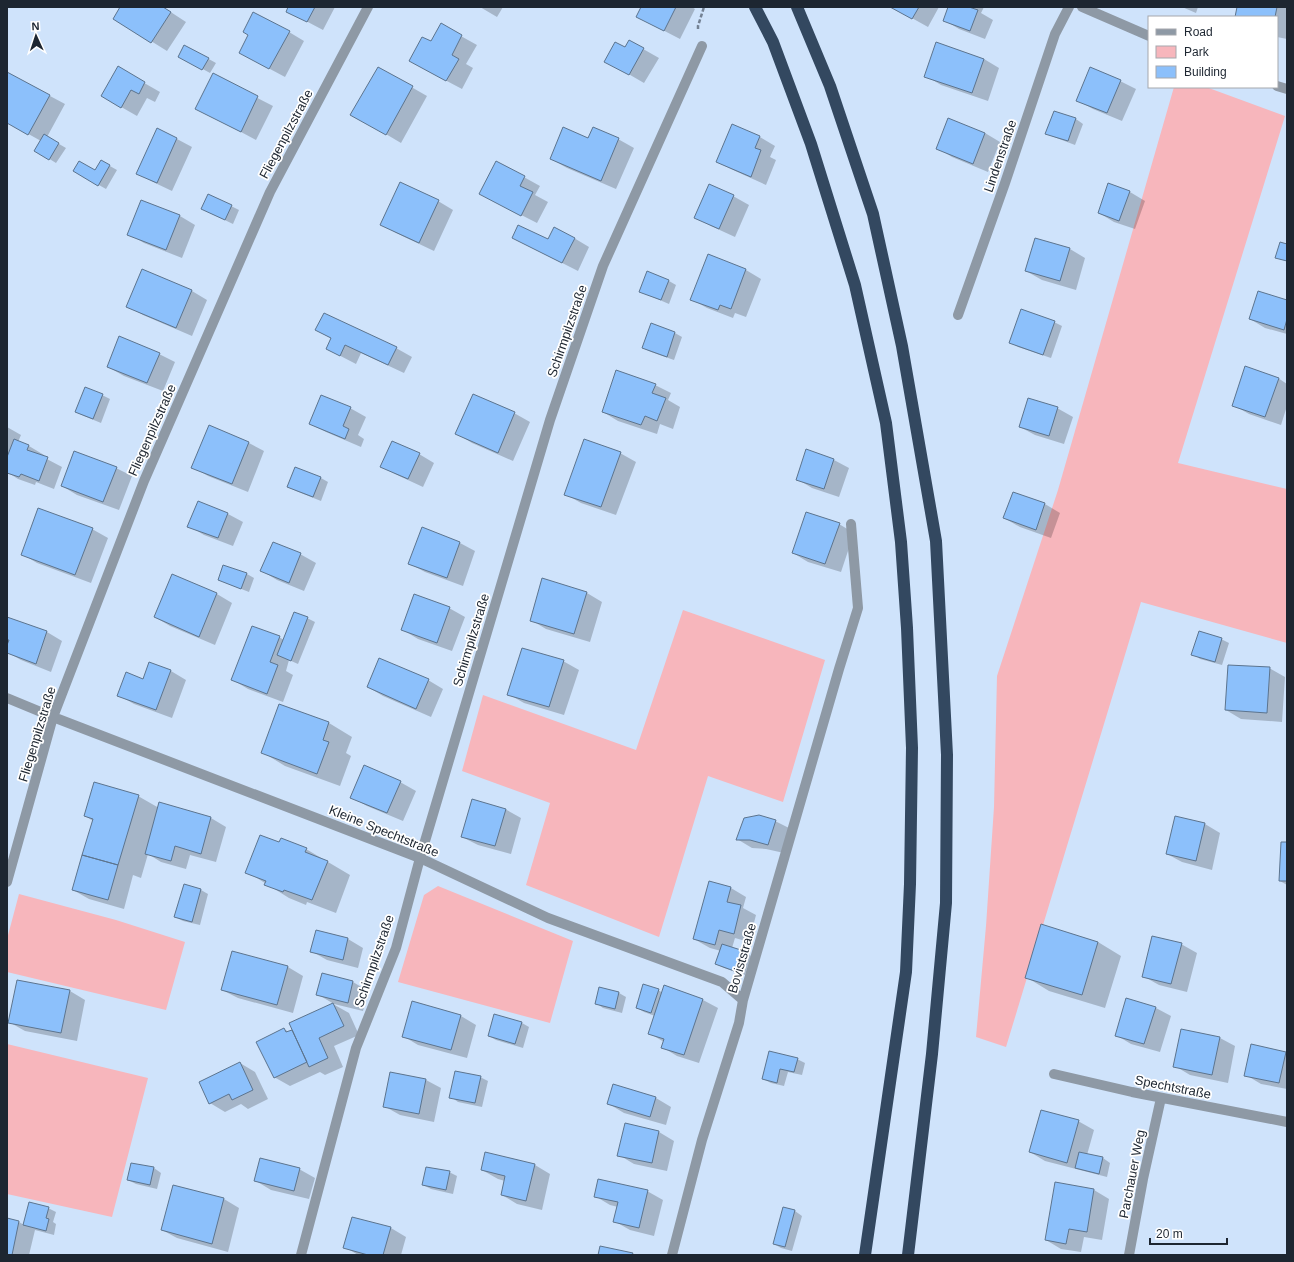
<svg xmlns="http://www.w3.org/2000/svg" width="1294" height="1262" viewBox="0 0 1294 1262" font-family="Helvetica,sans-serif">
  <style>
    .green { fill: #f7b6bc }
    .shadow { fill: #0003 }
    .building { fill: #8cc0fb; stroke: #5c748e }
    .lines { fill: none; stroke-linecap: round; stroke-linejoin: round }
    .path { stroke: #748294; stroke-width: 2.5; stroke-dasharray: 4 2; stroke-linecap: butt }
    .minor { stroke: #8e99a5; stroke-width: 10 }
    .highway { stroke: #334860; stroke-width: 12 }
    .labels { text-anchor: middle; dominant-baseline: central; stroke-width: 3.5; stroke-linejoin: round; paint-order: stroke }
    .street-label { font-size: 13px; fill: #1d2631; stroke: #fff }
  </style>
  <rect width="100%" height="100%" fill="#cfe3fb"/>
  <path class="green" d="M1174,87H1206L1285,116L1178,463L1287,489V643L1141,602L1006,1047L976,1037L986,926L994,807L997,676L1058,490Z
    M683,610L825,660L783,802L708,776L659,937L526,885L550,803L462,771L483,695L636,750Z
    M438,886L573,941L550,1023L398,982L424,895Z
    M19,894L116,920L185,942L166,1010L7,972V939Z
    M7,1044L148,1078L112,1217L7,1194Z"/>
  <path class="shadow" d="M121,7H163L186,22L167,51L114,18Z
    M289,7H335L323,30L287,11Z
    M480,7H503L497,17Z
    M643,7H692L695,9L680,39L653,25Z
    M892,7H939L928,27Z
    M949,7H984L981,13L993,20L985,39L959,29L944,20Z
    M1182,7H1198L1196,13Z
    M1238,7H1287V39L1277,37V17H1236Z
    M441,25L477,45L466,64L473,68L462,89L426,70L431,42Z
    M289,32L304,41L285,77L255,61Z
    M629,41L659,58L644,83L606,61L625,48Z
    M937,43L984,59L999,68L988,101L941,85L926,76Z
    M185,46L216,63L210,73L179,56Z
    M118,68L160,92L155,102L147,98L137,116L102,96Z
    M378,68L427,96L401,143L352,114Z
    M7,73L65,104L47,137L66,148L56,163L35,150L41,141L7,122Z
    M213,75L273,106L256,140L196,108Z
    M1120,81L1136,89L1122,121L1093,109L1077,100Z
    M1054,112L1076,119L1083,124L1075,145L1054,137L1046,133Z
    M732,126L760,137L775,146L770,157L776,160L766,185L733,170L717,162Z
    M985,133L1000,142L988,172L952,157L937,148Z
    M177,139L192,147L172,191L153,182L137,173Z
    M589,139H618L634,148L616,189L567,168L551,159Z
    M101,161L117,170L106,189L74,171L95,172Z
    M497,162L540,186L535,195L548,202L537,223L496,202Z
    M1109,184L1130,192L1145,201L1135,229L1114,222L1099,213Z
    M209,195L239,210L233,224L210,213Z
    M733,196L749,205L735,237L711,226L695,217Z
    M142,201L180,216L195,225L182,258L144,243L129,234Z
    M438,201L453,210L434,251L396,233L381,224Z
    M513,238L548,241L574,238L589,247L578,271Z
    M1070,249L1085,258L1076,290L1042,280L1026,271Z
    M746,270L761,279L746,317L735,313L733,318L707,308L691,299Z
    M143,271L192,291L207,300L192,336L143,315L127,306Z
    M669,281L676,285L669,304L648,295L640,291Z
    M1287,301V334L1265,328L1250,319Z
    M1054,322L1062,326L1051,358L1018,347L1010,342Z
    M652,324L675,333L682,337L674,360L651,352L643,348Z
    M316,330L396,348L412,357L404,373L361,353L356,364L327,349L332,339Z
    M159,354L175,362L163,391L124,376L108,367Z
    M1278,378L1287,384V406L1281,425L1249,414L1233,405Z
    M655,385L671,393L668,400L680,407L673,429L660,424L657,434L618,421L603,412Z
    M102,395L110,399L101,423L84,416L76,412Z
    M350,408L366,417L358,435L364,439L361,447L326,432L310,424Z
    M1057,408L1073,417L1064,444L1035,435L1020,427Z
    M514,413L530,422L513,461L472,443L457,434Z
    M209,426L249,443L264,451L248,492L208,476L193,467Z
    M7,427L21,435L18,442L29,446L44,455L43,457L62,467L54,489L36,482L35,485L18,479L7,472Z
    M620,453L636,462L616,515L581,503L565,494Z
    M419,454L434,463L423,487L397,475L382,467Z
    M834,460L849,468L839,497L812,488L797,479Z
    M116,468L132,476L119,510L77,495L62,486Z
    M296,468L321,478L328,482L321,501L296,491L288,487Z
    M1013,493L1045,504L1060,513L1051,538L1020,527L1004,518Z
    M228,514L243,522L233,546L204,535L189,526Z
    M839,524L854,533L841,572L808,562L793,553Z
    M92,529L108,538L91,583L37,563L22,554Z
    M422,529L460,543L475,551L463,586L425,572L410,564Z
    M300,554L316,563L304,591L277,580L262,571Z
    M247,574L254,578L249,592L226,583L219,579Z
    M172,576L217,594L232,603L215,645L170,626L155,617Z
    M543,580L587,593L602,602L590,642L546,629L531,620Z
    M449,608L465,617L452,651L418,639L403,630Z
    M8,618L47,632L62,641L51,672L21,660L7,652V648L9,641L7,640Z
    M307,618L315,622L298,664L289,660L286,671L293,675L283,702L248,689L233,680L279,637L284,640Z
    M1221,639L1229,643L1222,665L1200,659L1193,654Z
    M563,661L579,670L564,715L524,703L508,694Z
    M150,663L171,671L186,680L172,718L134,704L118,695L144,680Z
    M1269,668L1285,677L1282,722L1241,719L1226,710Z
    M428,680L443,689L431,717L383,696L368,687Z
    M280,705L329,723L352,737L346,753L351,756L340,786L285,766L262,752Z
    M400,782L416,791L403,821L367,806L351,797Z
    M138,796L159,808L160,804L211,818L226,827L216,862L190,855L186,869L161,862L148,854L141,878L133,875L124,909L89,899L73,890L93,821L85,816Z
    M505,809L521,818L511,854L478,845L462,837Z
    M1175,817L1205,824L1220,833L1212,870L1182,862L1167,854Z
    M775,821L791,829L784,853L766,849L752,848L737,839Z
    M280,843L306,849L350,875L336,913L307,902L306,905L289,898L247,872Z
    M1287,843V885L1280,881Z
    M709,882L731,888L746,897L743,908L756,915L749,942L735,938L732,948L744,952L751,956L745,975L724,968L716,964L721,951L710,948L694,939Z
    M184,885L201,890L208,894L200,925L183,921L175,917Z
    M317,931L348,939L363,948L358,968L327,960L311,951Z
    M1098,942L1121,956L1105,1008L1049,991L1026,977Z
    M1181,944L1197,953L1187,992L1159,985L1143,976Z
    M288,967L303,976L293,1013L238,998L222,990Z
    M323,974L353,982L368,991L363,1011L334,1004L317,994Z
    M665,986L703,1000L718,1008L699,1063L677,1056L662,1047L664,1042L649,1033L655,1016L644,1012L637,1008L658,990L663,993Z
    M70,991L85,1000L77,1041L25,1031L9,1022Z
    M619,993L626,997L622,1013L603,1008L596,1003Z
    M333,1004L349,1013L359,1035L334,1046L343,1067L325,1075L320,1072L290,1086L274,1077L284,1029L289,1032Z
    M1156,1008L1171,1016L1160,1052L1131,1044L1116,1035Z
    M461,1016L476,1025L467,1058L418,1045L403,1036Z
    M522,1023L529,1027L523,1048L496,1040L489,1036Z
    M1220,1038L1235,1046L1228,1083L1190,1075L1175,1066Z
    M1285,1053L1287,1054V1089L1261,1084L1246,1075Z
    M797,1059L805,1063L802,1075L788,1072L784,1086L771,1083L763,1079Z
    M240,1063L255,1072L268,1099L248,1109L241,1104L225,1112L210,1103Z
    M480,1077L488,1081L482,1107L458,1102L451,1097Z
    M426,1080L441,1088L434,1122L400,1115L384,1106Z
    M656,1098L671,1107L666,1125L624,1113L609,1104Z
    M1078,1121L1094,1130L1087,1155L1103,1158L1110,1163L1107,1177L1045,1161L1030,1152Z
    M626,1124L659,1132L674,1141L667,1171L634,1164L619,1155Z
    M535,1165L550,1174L542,1210L517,1204L502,1195L505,1181L498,1179L482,1170Z
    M154,1168L161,1173L157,1189L136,1184L128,1180Z
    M299,1169L315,1178L309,1199L271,1190L256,1181Z
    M449,1172L457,1176L453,1194L431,1189L423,1185Z
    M174,1186L224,1199L239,1208L228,1252L177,1238L162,1230Z
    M1094,1190L1109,1199L1102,1240L1084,1237L1081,1252L1061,1249L1046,1240Z
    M647,1191L663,1200L654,1236L630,1230L614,1221L618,1207L610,1205L595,1196Z
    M48,1208L56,1212L53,1222L56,1224L54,1235L35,1230L29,1255H7V1219L19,1222L24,1225Z
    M784,1208L795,1211L802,1216L792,1251L781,1248L774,1244Z
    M391,1228L406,1237L401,1255H358L345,1247Z"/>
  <path class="building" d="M120,7H163L171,12L151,43L113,19Z
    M288,7H315L307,22L286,12Z
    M641,7H676L664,31L636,17Z
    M890,7H919L912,19Z
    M948,7H969L978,10L970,31L943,21Z
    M1237,7H1277L1275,17H1235Z
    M253,12L290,31L269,69L239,53L248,35L243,32Z
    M441,23L462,35L452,55L459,59L446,81L409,61L422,37L431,41Z
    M629,40L644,48L629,75L604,62L615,42L625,47Z
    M936,42L984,59L972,93L924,77Z
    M184,45L209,58L202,70L178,57Z
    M118,66L145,82L139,94L131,90L121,108L101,96Z
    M378,67L413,86L386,135L350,115Z
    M1090,67L1121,80L1107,113L1076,101Z
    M7,72L50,95L28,135L7,123Z
    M213,73L258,96L241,132L195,109Z
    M1054,111L1076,118L1068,141L1045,134Z
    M948,118L985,133L973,164L936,149Z
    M732,124L760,136L755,148L761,150L751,177L716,162Z
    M563,127L588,138L593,127L619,138L601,181L550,159Z
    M157,128L177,138L157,183L136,174Z
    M44,134L59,143L49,160L34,151Z
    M101,160L110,165L98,186L73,171L79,161L95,170Z
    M496,161L525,176L520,186L533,192L521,216L479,194Z
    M400,182L439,200L419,243L380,225Z
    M1108,183L1130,191L1119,221L1098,213Z
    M709,184L734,195L719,229L694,218Z
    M208,194L232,205L225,220L201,209Z
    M141,200L180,215L166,250L127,235Z
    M518,225L548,239L554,227L575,238L562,263L512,238Z
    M1035,238L1070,248L1060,281L1025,271Z
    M1280,242L1287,244V261L1275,258Z
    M708,254L746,269L731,309L720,305L718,310L690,300Z
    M142,269L192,290L176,328L126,307Z
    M647,271L669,280L661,300L639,292Z
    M1258,291L1287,300V319L1284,330L1249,319Z
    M1021,309L1055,321L1043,355L1009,343Z
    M324,313L397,347L388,365L345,345L340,356L326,349L331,338L315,330Z
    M651,323L675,332L667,357L642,348Z
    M119,336L160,353L147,383L107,367Z
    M1245,366L1279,378L1265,417L1232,406Z
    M616,370L656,384L652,393L666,398L657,421L645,416L641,425L602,412Z
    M85,387L103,394L93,419L75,412Z
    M473,394L515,412L498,453L455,434Z
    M321,395L351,407L343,426L349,429L345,439L309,424Z
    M1028,398L1058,407L1049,436L1019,427Z
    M209,425L249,442L232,484L191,468Z
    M14,439L29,445L27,450L48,457L39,481L21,474L19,477L7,473V457Z
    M584,439L621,452L601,507L564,495Z
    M392,441L420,453L408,479L380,467Z
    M806,449L834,459L824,489L796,480Z
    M74,451L117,467L103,502L61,486Z
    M295,467L321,477L313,497L287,487Z
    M1013,492L1045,503L1036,530L1003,518Z
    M198,501L228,513L218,538L187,527Z
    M38,508L93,528L75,575L21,555Z
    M806,512L840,523L825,564L792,553Z
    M422,527L460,542L447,578L408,564Z
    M273,542L301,553L289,583L260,571Z
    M223,565L247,573L241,589L218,580Z
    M172,574L217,593L199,637L154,617Z
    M542,578L587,592L574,634L530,621Z
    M414,594L450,607L437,643L401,630Z
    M294,612L308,617L291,661L277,655Z
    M7,617L47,631L36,664L7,653V645L9,640H7Z
    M252,626L280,636L270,662L278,665L267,694L231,680Z
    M1199,631L1222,638L1215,662L1191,655Z
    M522,648L564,660L549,707L507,695Z
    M379,658L429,679L416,709L367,687Z
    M149,662L171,670L156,710L117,696L126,672L143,679Z
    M1228,665L1270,667L1267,713L1225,710Z
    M279,704L329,722L323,740L329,742L317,774L261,753Z
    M364,765L401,781L387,813L350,798Z
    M94,782L139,795L118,865L82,855L93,819L84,816Z
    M472,799L506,809L495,846L461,837Z
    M159,802L211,817L201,854L175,846L171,861L145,854Z
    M759,815L776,820L768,845L750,840H736L744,818Z
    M1175,816L1205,823L1196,861L1166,854Z
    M260,835L279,842L281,838L307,848L305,852L328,861L312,900L284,890L283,892L264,885L266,881L245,873Z
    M1281,842H1287V881H1279Z
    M82,855L118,865L108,900L72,890Z
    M709,881L731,887L727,902L741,905L734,934L719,930L715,945L693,939Z
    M184,884L201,889L192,922L174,917Z
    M1041,924L1098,942L1082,995L1025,978Z
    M316,930L348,938L343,960L310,952Z
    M1152,936L1182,943L1171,984L1142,977Z
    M722,944L744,951L737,972L715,964Z
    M232,951L288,966L277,1005L221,990Z
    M322,973L353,981L348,1003L316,995Z
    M17,980L70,990L61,1033L8,1023Z
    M643,984L659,989L651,1013L636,1008Z
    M664,985L703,999L684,1055L661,1048L664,1039L648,1034Z
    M599,987L619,992L615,1009L595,1004Z
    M1126,998L1156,1007L1144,1044L1115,1036Z
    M412,1001L461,1015L451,1050L402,1037Z
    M333,1003L344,1026L319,1038L328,1058L309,1067L289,1023Z
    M494,1014L522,1022L515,1044L488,1036Z
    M284,1028L286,1032L292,1030L307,1062L274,1078L256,1042Z
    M1181,1029L1220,1037L1212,1075L1173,1067Z
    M1251,1044L1286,1052L1279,1083L1244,1076Z
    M769,1051L798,1058L794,1072L780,1069L777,1083L762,1079Z
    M240,1062L253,1090L232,1100L229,1094L209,1104L199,1082Z
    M455,1071L481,1076L475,1103L449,1098Z
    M390,1072L426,1079L419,1114L383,1107Z
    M613,1084L656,1097L650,1117L607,1104Z
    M1041,1110L1079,1120L1067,1163L1029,1152Z
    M625,1123L659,1131L652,1163L617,1156Z
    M485,1152L535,1164L526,1201L501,1195L505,1176L481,1170Z
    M1079,1152L1103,1157L1099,1174L1075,1168Z
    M260,1158L300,1168L294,1191L254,1181Z
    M131,1163L154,1167L150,1185L127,1180Z
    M426,1167L450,1171L446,1190L422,1185Z
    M598,1179L648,1190L639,1228L613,1222L618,1202L594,1197Z
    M1055,1182L1094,1189L1087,1232L1069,1229L1066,1244L1045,1240Z
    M173,1185L224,1198L212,1244L161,1230Z
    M29,1202L49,1207L46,1218L49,1219L46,1231L23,1225Z
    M783,1207L795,1210L785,1247L773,1244Z
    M352,1217L391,1227L383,1255H368L343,1248Z
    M7,1218L19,1221L12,1255H7Z
    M600,1246L633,1253L632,1255H598Z"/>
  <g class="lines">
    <path class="path" d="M698,29V26L704,7"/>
    <path class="minor" d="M1082,7L1149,36
      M1277,86L1287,89
      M958,315L1005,183L1055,34L1069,7
      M7,698L53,717L420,858L548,918L722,982L743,1000
      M7,882L53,717L144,481L270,192L368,7
      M1054,1074L1132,1092L1287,1122
      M301,1255L356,1048L396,948L420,858L550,420L603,266L702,46
      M672,1255L702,1140L739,1023L743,1000L839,669L858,608L851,524
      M1129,1255L1143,1179L1161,1098"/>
    <path class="highway" d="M755,7L773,42L811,144L855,285L886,423L901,542L907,628L912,748L910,884L906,972L865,1255
      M797,7L830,86L873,214L902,346L936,541L947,755L946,903L932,1054L908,1255"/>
  </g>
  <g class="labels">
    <g class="street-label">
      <text transform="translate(286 134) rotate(-62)">Fliegenpilzstraße</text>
      <text transform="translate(1000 156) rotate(-71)">Lindenstraße</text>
      <text transform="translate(567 331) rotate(-71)">Schirmpilzstraße</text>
      <text transform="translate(152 430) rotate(-66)">Fliegenpilzstraße</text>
      <text transform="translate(471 640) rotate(-73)">Schirmpilzstraße</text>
      <text transform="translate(37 734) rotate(-73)">Fliegenpilzstraße</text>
      <text transform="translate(384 831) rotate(22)">Kleine Spechtstraße</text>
      <text transform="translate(742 958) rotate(-74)">Boviststraße</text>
      <text transform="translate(374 961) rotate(-71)">Schirmpilzstraße</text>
      <text transform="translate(1173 1087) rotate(11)">Spechtstraße</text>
      <text transform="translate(1132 1174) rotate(-79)">Parchauer Weg</text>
    </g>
  </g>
  <rect width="1294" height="1262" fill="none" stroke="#1d2631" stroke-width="16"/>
  <rect x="1148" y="16" width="130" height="72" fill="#ffffff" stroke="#a5a8ad"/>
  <rect x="1156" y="29" width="20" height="6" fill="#8e99a5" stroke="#a5a8ad"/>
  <text x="1184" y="36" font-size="12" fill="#1d2631">Road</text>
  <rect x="1156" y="46" width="20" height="12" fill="#f7b6bc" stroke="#a5a8ad"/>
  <text x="1184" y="56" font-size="12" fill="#1d2631">Park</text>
  <rect x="1156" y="66" width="20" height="12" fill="#8cc0fb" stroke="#a5a8ad"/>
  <text x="1184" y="76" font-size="12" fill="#1d2631">Building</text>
  <g transform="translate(36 36) rotate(357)" stroke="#ffffff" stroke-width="3" paint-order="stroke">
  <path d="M0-3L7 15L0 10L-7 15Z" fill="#1d2631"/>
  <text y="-6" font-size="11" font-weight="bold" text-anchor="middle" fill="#1d2631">N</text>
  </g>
  <path d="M1150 1238v6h77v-6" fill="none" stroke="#1d2631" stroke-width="2"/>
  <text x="1156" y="1238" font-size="12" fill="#1d2631" stroke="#ffffff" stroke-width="3" paint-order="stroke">20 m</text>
</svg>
